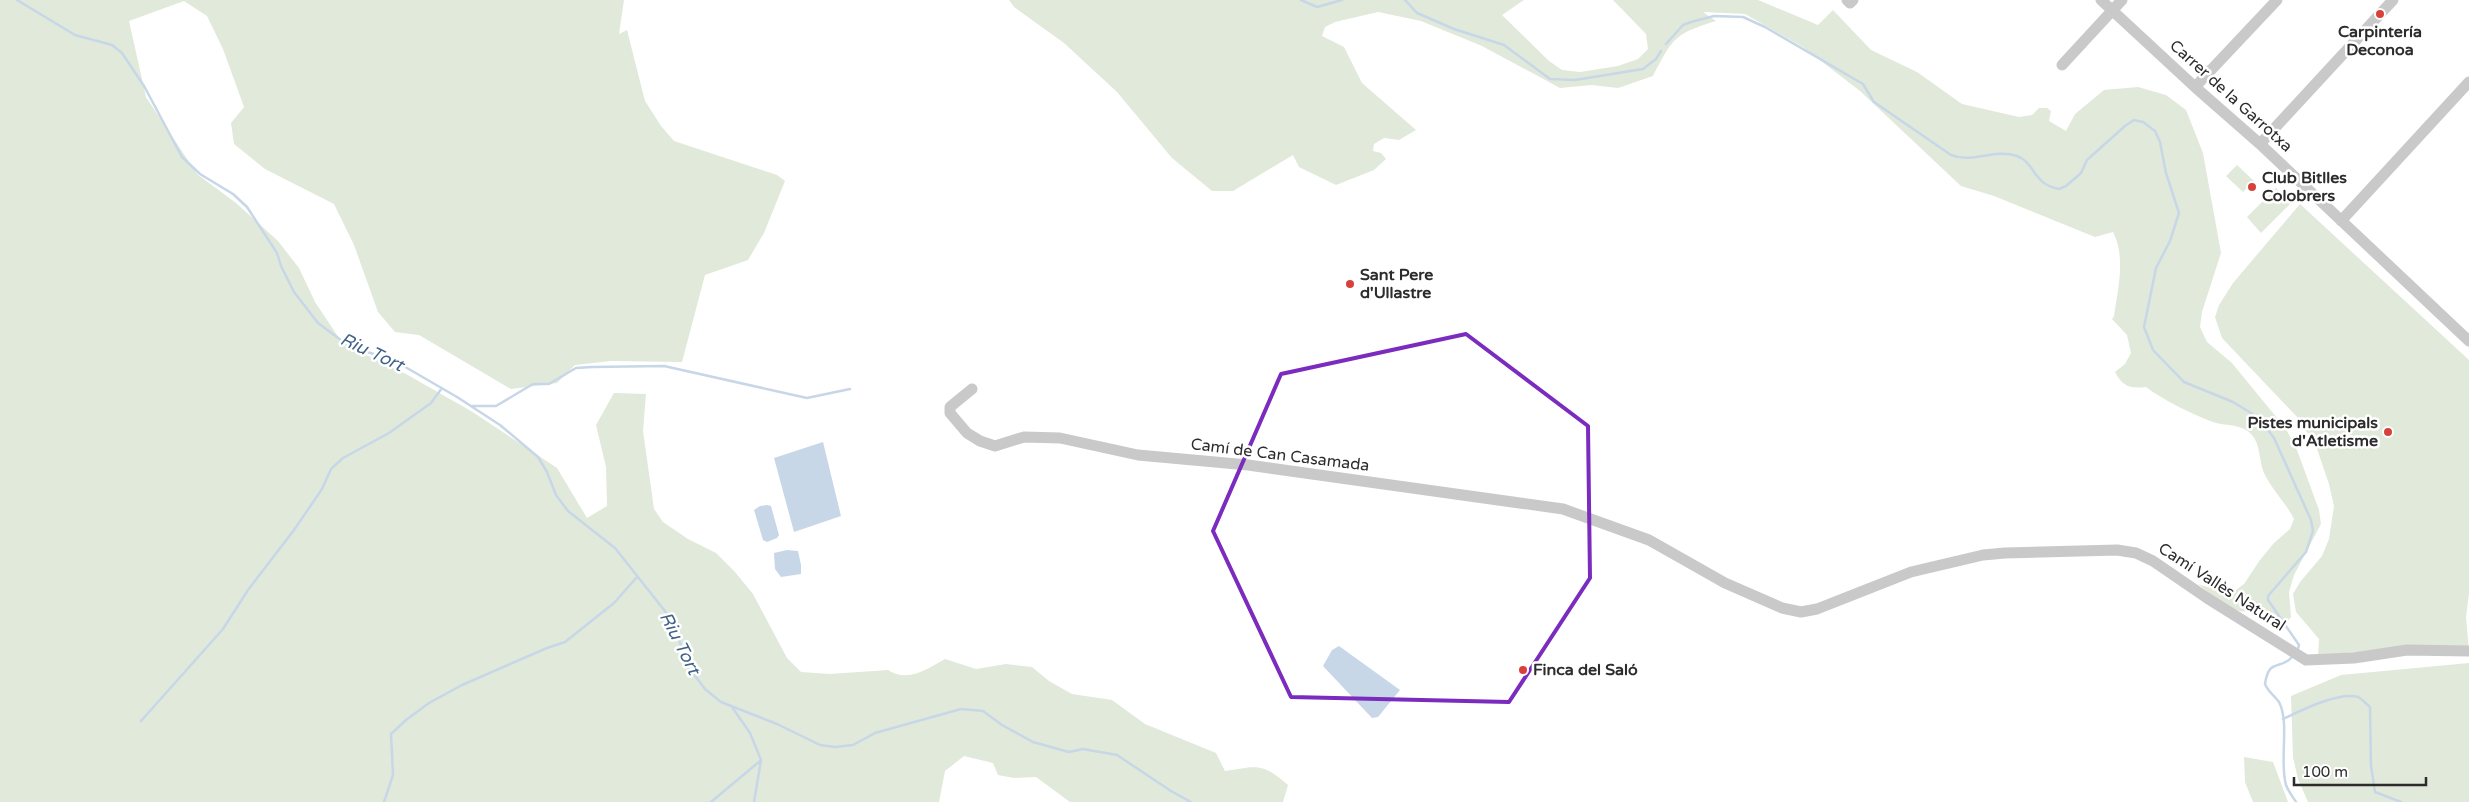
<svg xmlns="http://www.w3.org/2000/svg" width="2469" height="802" viewBox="0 0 2469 802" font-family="'Varela Round',sans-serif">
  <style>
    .green { fill: #e0e9da }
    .water { fill: #c7d7e7 }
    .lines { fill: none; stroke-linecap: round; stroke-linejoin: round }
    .stream { stroke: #c7d7e7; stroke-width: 2.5 }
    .minor { stroke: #c9c9c9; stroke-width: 11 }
    .marked { fill: none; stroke: #7b2cbf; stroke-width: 4; stroke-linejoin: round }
    .poi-dot { fill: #d7413a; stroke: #fff; stroke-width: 2 }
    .labels { text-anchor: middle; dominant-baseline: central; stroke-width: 5; stroke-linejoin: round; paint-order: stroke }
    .poi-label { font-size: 16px; font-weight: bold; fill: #2c2c2c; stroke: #fff; text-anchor: start }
    .street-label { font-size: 16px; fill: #2c2c2c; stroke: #fff }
    .water-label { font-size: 18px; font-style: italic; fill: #416387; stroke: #fff }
  </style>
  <rect width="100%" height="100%" fill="#fff"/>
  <path class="green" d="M0,0H624L619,34L627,30L645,101L661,126L674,141L777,175L785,181L764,233L748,260L705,275L682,362L611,361L575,365L557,383L511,389L419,335L395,332L378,312L354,245L334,204L265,169L234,144L231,123L244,107L223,49L207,16L184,1L129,21L146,97L197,174L236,203L278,241L299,268L315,302L343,344L406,374L471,411L557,468L587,518L607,506L606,467L596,425L614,393L646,394L643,431L654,509L663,522L688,539L716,553L735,572L753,594L787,658L801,672L830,674L888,670C908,683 927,669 945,659L976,669L1006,664L1032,667L1049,681L1072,694L1112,700L1145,724L1216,753L1225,771C1257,766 1262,762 1288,785L1283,802H1070L1036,777L1014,778L998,775L993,763L964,756L945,771L939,802H0Z
    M1009,0H1524L1502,15L1549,61L1562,70L1580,72L1618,66L1638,59L1648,49L1646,34L1613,0H1758L1818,25L1833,10L1871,50L1917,72L1962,104L2019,117L2032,115L2039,108H2047L2051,111L2049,121L2066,131L2075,114L2104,90L2138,87L2166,95L2186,110L2203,153L2221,253L2202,312L2200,327L2207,342L2232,363L2286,429L2297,450L2319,510L2321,524L2294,575L2289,592L2291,617L2279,632L2253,610C2232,617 2214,596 2198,584L2220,591L2236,590L2244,584L2260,560L2274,543L2290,529L2294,519C2286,503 2273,491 2265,475C2258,461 2262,443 2249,432C2240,424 2225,426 2213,422C2192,414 2163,400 2146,387C2130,389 2122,386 2115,372L2125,364L2131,353L2127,335L2112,319L2114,316C2118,289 2126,257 2113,232L2095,237L1994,196L1961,186L1860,91L1803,47L1745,14L1703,12L1716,21C1674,34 1673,38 1653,76L1618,88L1592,85L1560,88L1482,46L1421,21L1378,12L1335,22L1325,27L1322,36L1344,47L1362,83L1416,130L1399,140L1384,138L1374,144L1373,151L1381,153L1386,159L1374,170L1336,185L1299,167L1293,155L1233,191H1212L1172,158L1117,92L1064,43L1014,7Z
    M2237,165L2254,181L2243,192L2226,176Z
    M2276,188L2291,203L2261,233L2247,217Z
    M2300,204L2469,360V593L2466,617L2469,651L2318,657L2319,639L2296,612L2293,594L2300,582L2322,556L2329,539L2334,506L2329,484L2316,446L2298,418L2222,338L2215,317L2219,305L2233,283Z
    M2469,663V802H2308L2298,779L2293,757L2291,696L2341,675Z
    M2244,757L2273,762L2288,802H2253L2245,782Z"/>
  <path class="water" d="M823,442L841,516L794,532L774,458Z
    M767,505L771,506L779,535L777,538L767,542L763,540L754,510L760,506Z
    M787,550L798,551L801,565V574L781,577L775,569L774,553Z
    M1339,646L1400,690L1378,717L1372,718L1323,666L1332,650Z"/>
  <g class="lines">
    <path class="stream" d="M17,0L75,35L112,45L122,53L144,86L182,157L200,174L233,194L247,207L277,253L281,266L294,292L318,323L349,346L395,361L457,397L500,425L538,457L547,472L556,495L568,511L615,548L672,620L689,668L705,689L721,702L777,724L820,745L835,747L853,745L875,733L961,709L983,711L1002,725L1033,742L1069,752L1083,749L1117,755L1171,791L1191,802
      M1301,0L1317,7L1342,0
      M1405,0L1417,13L1454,29L1504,45L1550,79L1575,80L1643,69L1656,59L1661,51
      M1666,44L1683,25L1691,22L1714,16L1743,17L1765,27L1863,84L1874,102L1951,155C1973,164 1994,148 2017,156C2036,163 2032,184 2059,189L2066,186L2081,173L2087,160L2125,126L2134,120L2143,122L2155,131L2160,142L2166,173L2179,213L2170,241L2156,268L2144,327L2153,350L2184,382L2233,402L2251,413L2265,426L2274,438L2311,520L2313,531L2306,552L2268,596V600L2299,645L2297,652
      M471,406H496L533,384H549L576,368L592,367L664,366L807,398L850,389
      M2292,657C2280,671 2269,657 2265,684C2268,692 2275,696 2279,702C2290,723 2279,761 2286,785C2288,791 2293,797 2296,802
      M732,707L750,733L761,760L754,802
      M2283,719C2300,711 2339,691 2358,697C2362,699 2366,704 2370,707L2371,766L2375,792L2401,802
      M141,721L223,629L248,590L294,530L322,489L331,469L343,458L389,433L431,403L442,388
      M384,802L393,775L391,734L406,720L429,703L462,685L547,648L565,642L614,603L637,577
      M711,802L760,761"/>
    <path class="minor" d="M1847,0L1850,3L1853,0
      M2101,0L2195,87L2260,144L2469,341
      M2062,65L2122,0
      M2195,87L2277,0
      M2260,144L2393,0
      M2341,221L2469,82
      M972,389L950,407V413L967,433L980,441L995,446L1024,437L1060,438L1138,455L1248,465L1563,509L1649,540L1725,583L1782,608L1801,612L1817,609L1911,572L1983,555L2005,553L2117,550L2136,553L2153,561L2207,598L2306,660L2354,658L2407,650L2469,651"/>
  </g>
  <path class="marked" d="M1466,334L1588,426L1590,578L1509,702L1291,697L1213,531L1281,374Z"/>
  <g class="poi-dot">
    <circle cx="2380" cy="14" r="5"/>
    <circle cx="2252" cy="187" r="5"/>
    <circle cx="1350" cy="284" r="5"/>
    <circle cx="2388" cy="432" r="5"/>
    <circle cx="1523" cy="670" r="5"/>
  </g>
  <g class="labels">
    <g class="poi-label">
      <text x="2380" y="32" text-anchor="middle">Carpintería<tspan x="2380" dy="18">Deconoa</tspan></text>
      <text x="2262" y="178">Club Bitlles<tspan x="2262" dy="18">Colobrers</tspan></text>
      <text x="1360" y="275">Sant Pere<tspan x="1360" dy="18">d'Ullastre</tspan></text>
      <text x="2378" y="423" text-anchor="end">Pistes municipals<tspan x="2378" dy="18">d'Atletisme</tspan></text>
      <text x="1533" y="670">Finca del Saló</text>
    </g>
    <g class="street-label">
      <text transform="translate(2231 96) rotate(42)">Carrer de la Garrotxa</text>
      <text transform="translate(1280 455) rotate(7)">Camí de Can Casamada</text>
      <text transform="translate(2222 587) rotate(33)">Camí Vallès Natural</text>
    </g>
    <g class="water-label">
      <text transform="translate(372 352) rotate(25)">Riu Tort</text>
      <text transform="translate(680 643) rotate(63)">Riu Tort</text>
    </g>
  </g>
  <path d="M2294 777v8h132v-8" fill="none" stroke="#2c2c2c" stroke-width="2.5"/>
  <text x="2302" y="777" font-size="15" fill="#2c2c2c" stroke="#ffffff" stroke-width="4" paint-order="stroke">100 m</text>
</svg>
